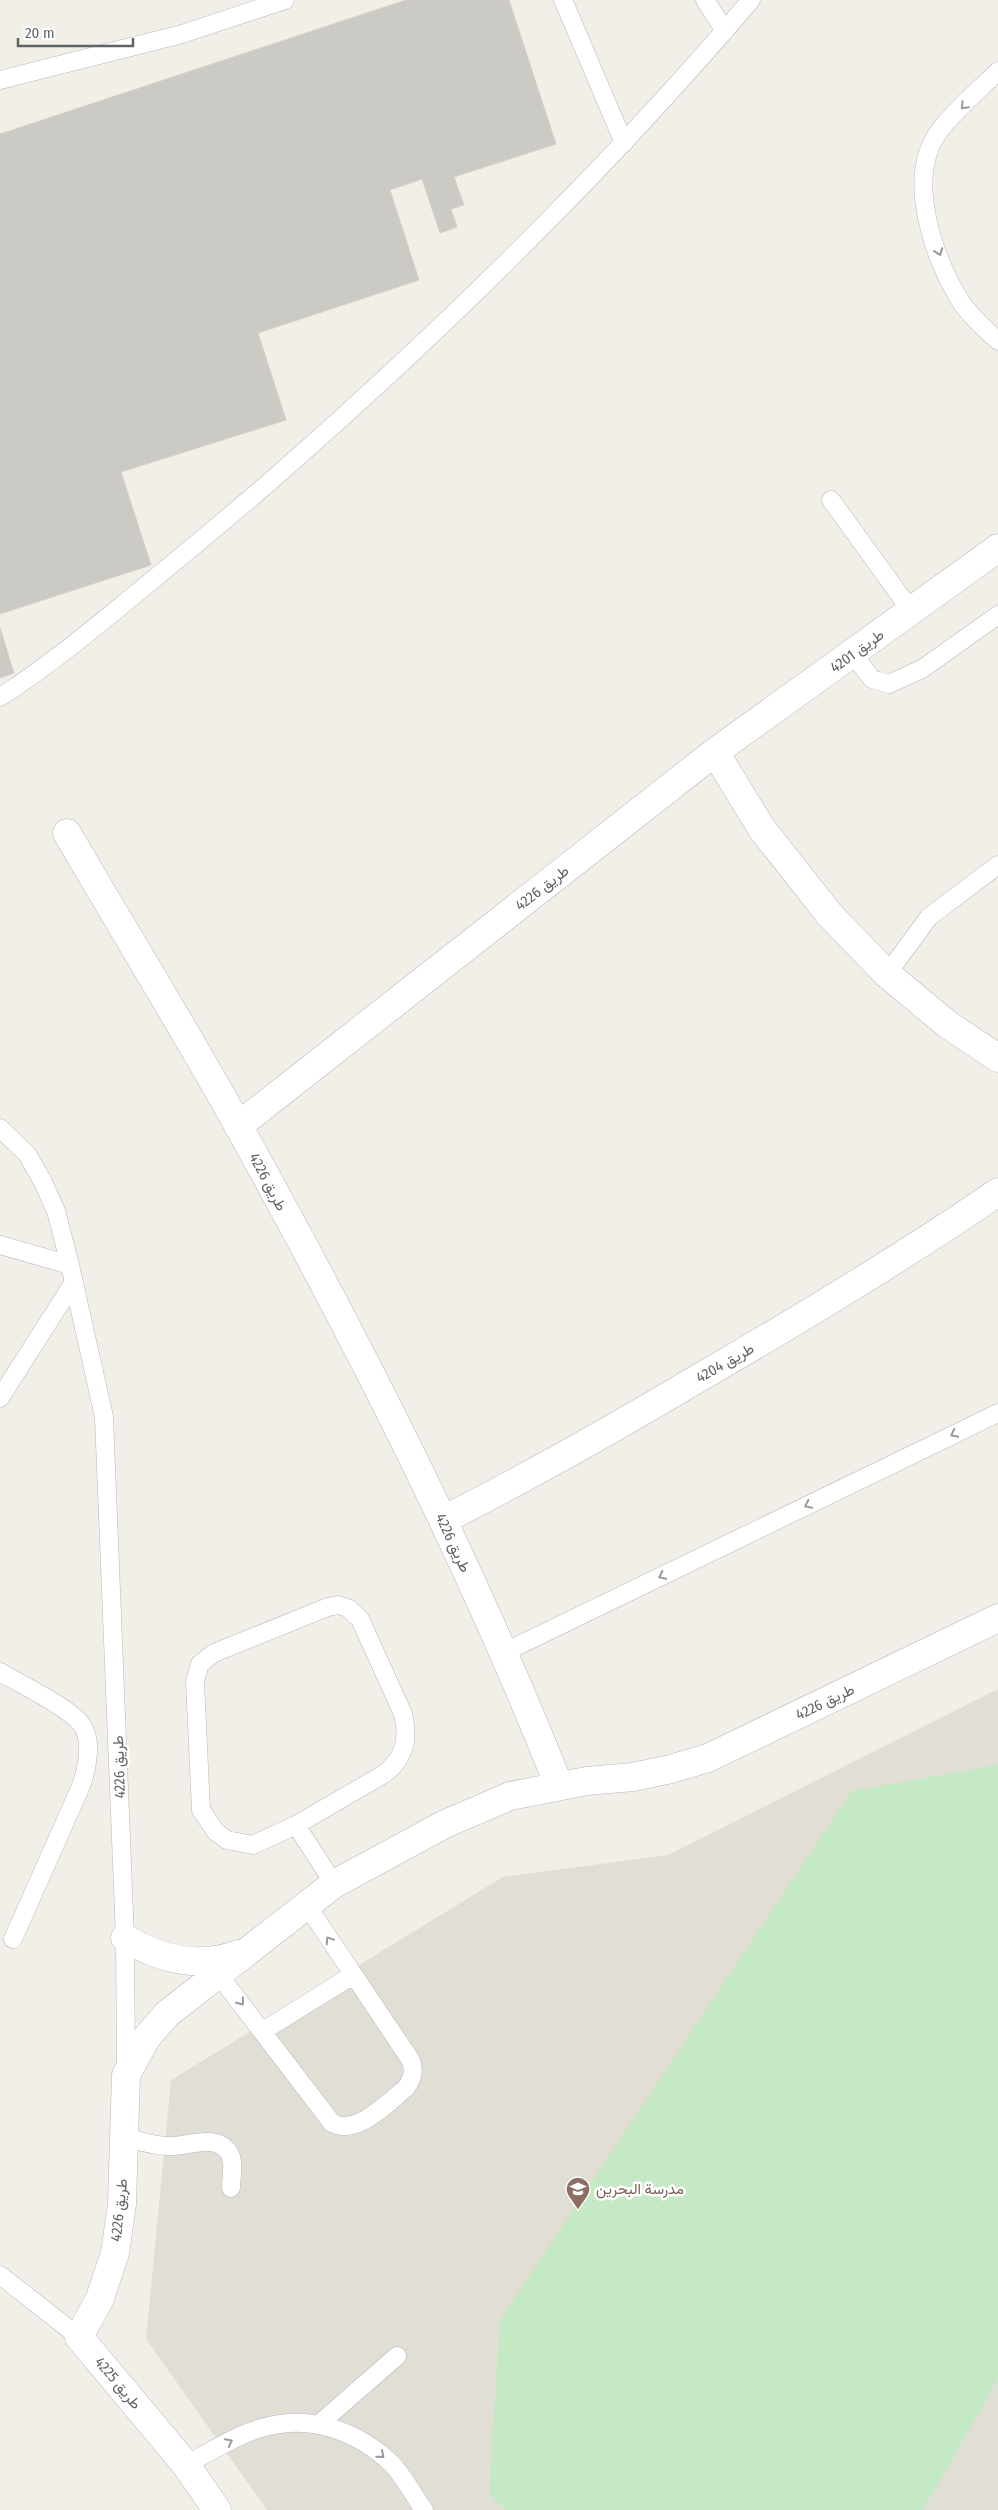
<svg xmlns="http://www.w3.org/2000/svg" width="998" height="2510" viewBox="0 0 998 2510" font-family="'Fira Sans Condensed',Vazirmatn,sans-serif">
  <style>
    .education { fill: #e1ded6 }
    .green { fill: #c5e8c5 }
    .building { fill: #cccac5; stroke: #d6d1c6 }
    .lines { fill: none; stroke-linecap: round; stroke-linejoin: round }
    .service-casing { stroke: #b5b8bc; stroke-width: 19 }
    .minor-casing { stroke: #b5b8bc; stroke-width: 29 }
    .service { stroke: #fff; stroke-width: 18 }
    .minor { stroke: #fff; stroke-width: 28 }
    .oneway { stroke: #979a9d }
    .labels { text-anchor: middle; dominant-baseline: central; stroke-width: 5; stroke-linejoin: round; paint-order: stroke }
    .street-label { font-size: 15px; fill: #5f6368; stroke: #fff }
    .education-label { font-size: 15px; fill: #785e54; stroke: #fff; text-anchor: start }
  </style>
  <rect width="100%" height="100%" fill="#f1efe8"/>
  <path class="education" d="M998,1689V2510H267L146,2339L171,2080L503,1877L668,1855Z"/>
  <path class="green" d="M998,1765V2379L923,2510H506L489,2494L500,2320L852,1791Z"/>
  <path class="building" d="M406,0H509L556,144L454,177L464,205L451,209L457,227L440,233L422,179L390,190L419,280L258,333L286,420L121,472L151,565L0,614V134Z
    M0,628L14,673L0,678Z"/>
  <g class="lines">
    <defs>
      <path id="service" d="M563,0L624,143
        M705,0L725,31
        M998,71C979,90 956,109 940,130C904,177 934,258 961,302C971,317 985,329 998,341
        M0,80L182,34L285,0
        M831,500L912,612
        M853,654L872,679L889,684L922,669L998,615
        M0,697C47,667 89,632 132,597C177,560 222,523 266,485C439,334 603,174 751,0
        M887,974L929,917L998,865
        M0,1128L27,1154L43,1182L56,1211L70,1265L104,1417L125,1938L126,2071
        M0,1245L70,1265
        M0,1398L74,1282
        M338,1605L348,1608L360,1619L403,1714C409,1739 405,1758 384,1774L296,1825L253,1845L227,1840L216,1832L201,1810L195,1681L200,1664L214,1653L328,1607Z
        M503,1653L998,1413
        M0,1672C20,1684 69,1707 82,1725C93,1741 87,1769 81,1786L13,1939
        M296,1825L334,1884
        M218,1974L332,2123C357,2136 387,2103 406,2088C413,2078 415,2070 410,2059L306,1904
        M263,2031L353,1975
        M125,2136C139,2142 152,2145 167,2146C187,2148 220,2130 231,2157C234,2165 231,2179 231,2188
        M0,2275L79,2337
        M318,2425L397,2356
        M186,2465C215,2449 247,2428 280,2424C320,2418 362,2435 391,2463C404,2476 413,2495 424,2510"/>
      <path id="minor" d="M715,752L762,829L829,914L887,974L947,1024L998,1058
        M67,833C124,931 184,1028 239,1127C357,1340 469,1559 559,1786
        M238,1126L715,752L998,548
        M443,1520C530,1476 613,1429 697,1379C799,1320 901,1259 998,1192
        M125,1938C159,1959 199,1969 238,1954
        M217,2510L186,2465L79,2337L100,2298L115,2253L122,2204L126,2075L147,2037L167,2014L334,1884L445,1824L510,1796L587,1781L633,1777L671,1769L708,1758L998,1618"/>
    </defs>
    <use href="#service" class="service-casing"/>
    <use href="#minor" class="minor-casing"/>
    <use href="#service" class="service"/>
    <use href="#minor" class="minor"/>
  </g>
  <defs><path id="oneway-chevron" d="M-2-3.5L2.5 0L-2 3.5" fill="none" stroke-width="1.6" stroke-linecap="round" stroke-linejoin="round" transform="scale(1.25)"/></defs>
  <g class="oneway">
    <use href="#oneway-chevron" transform="translate(964 106) rotate(134)"/>
    <use href="#oneway-chevron" transform="translate(939 252) rotate(70)"/>
    <use href="#oneway-chevron" transform="translate(954 1434) rotate(154)"/>
    <use href="#oneway-chevron" transform="translate(808 1505) rotate(154)"/>
    <use href="#oneway-chevron" transform="translate(662 1576) rotate(154)"/>
    <use href="#oneway-chevron" transform="translate(329 1940) rotate(-124)"/>
    <use href="#oneway-chevron" transform="translate(241 2002) rotate(52)"/>
    <use href="#oneway-chevron" transform="translate(229 2442) rotate(-27)"/>
    <use href="#oneway-chevron" transform="translate(381 2455) rotate(41)"/>
  </g>
  <defs>
    <symbol id="school-pin" viewBox="-11 -11 22 30"><path d="M0 17L-7.5 6A9.5 9.5 0 1 1 7.5 6Z" fill="#8d6e63" stroke="#fff"/><path d="M0-5L7-2L0 1L-7-2ZM-4 1L0 2.5L4 1V4Q0 6-4 4Z" fill="#fff"/></symbol>
  </defs>
  <g fill-rule="evenodd">
    <use href="#school-pin" x="564" y="2175" width="28" height="38"/>
  </g>
  <g class="labels">
    <g class="street-label">
      <text transform="translate(857 651) rotate(-36)">طريق 4201</text>
      <text transform="translate(542 888) rotate(-38)">طريق 4226</text>
      <text transform="translate(268 1182) rotate(62)">طريق 4226</text>
      <text transform="translate(725 1363) rotate(-30)">طريق 4204</text>
      <text transform="translate(453 1543) rotate(65)">طريق 4226</text>
      <text transform="translate(825 1702) rotate(-26)">طريق 4226</text>
      <text transform="translate(119 1767) rotate(-92)">طريق 4226</text>
      <text transform="translate(119 2210) rotate(-84)">طريق 4226</text>
      <text transform="translate(118 2383) rotate(50)">طريق 4225</text>
    </g>
    <g class="education-label">
      <text x="596" y="2189">مدرسة البحرين</text>
    </g>
  </g>
  <path d="M18 38v8h115v-8" fill="none" stroke="#5f6368" stroke-width="2.5"/>
  <text x="25" y="38" font-size="15" fill="#5f6368" stroke="#ffffff" stroke-width="4" paint-order="stroke">20 m</text>
</svg>
